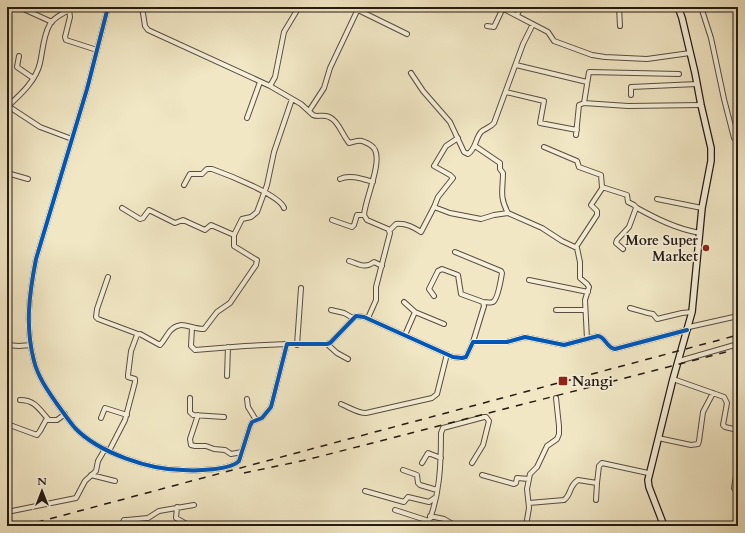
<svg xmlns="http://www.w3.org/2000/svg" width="745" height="533" viewBox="0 0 745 533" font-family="Cardo,serif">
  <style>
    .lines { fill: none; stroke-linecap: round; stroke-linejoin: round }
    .street-casing { stroke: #574d3f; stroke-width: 6 }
    .secondary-casing { stroke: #241a13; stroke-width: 8 }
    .street { stroke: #f6efd9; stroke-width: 4 }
    .secondary { stroke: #f6efd9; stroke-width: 5.5 }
    .rail { stroke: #241a13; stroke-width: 1.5; stroke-dasharray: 7 7; stroke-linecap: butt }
    .cycleway-casing { stroke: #f6efd9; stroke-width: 6 }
    .cycleway { stroke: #0057b8; stroke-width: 4 }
    .poi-dot { fill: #8f2418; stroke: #f6efd9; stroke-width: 1.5 }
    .labels { text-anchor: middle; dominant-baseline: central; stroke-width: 3.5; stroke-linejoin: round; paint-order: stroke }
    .poi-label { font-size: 14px; font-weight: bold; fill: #241a13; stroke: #f6efd9; text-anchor: end }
  </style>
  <rect width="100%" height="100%" fill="#f1e7c4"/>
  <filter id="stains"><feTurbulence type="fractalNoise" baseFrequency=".005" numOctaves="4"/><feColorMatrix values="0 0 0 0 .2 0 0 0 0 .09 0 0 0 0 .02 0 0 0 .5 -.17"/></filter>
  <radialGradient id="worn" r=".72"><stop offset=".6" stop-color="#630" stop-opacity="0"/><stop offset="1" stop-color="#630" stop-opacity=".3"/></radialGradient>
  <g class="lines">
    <defs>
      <path id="street" d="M19,7L52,22
        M108,7L87,89L36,259C29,295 25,326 34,361C38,377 48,391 57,404C63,412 69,421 75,428C99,453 150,470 183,470C196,471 231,470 239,461L250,426L252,422L262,418L271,407L287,344H327L330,343L356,316L364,317L453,357L462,358L466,357L473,342H507L525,337L564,345L598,336C606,337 606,348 615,349L687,330
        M142,7L145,26L148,30L270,86L275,77L284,32L299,7
        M500,7L548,32L554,41L592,55L605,57L647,59L690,53
        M619,7L620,26
        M701,7L711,38L724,99L734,138
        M69,9L70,17L65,37L66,40L97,50
        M356,9L407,34
        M517,15L521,7
        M487,26L494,27L503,8
        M19,56L17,67L33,78
        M516,65L587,82
        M411,73L423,91L450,122L464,152L468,154C476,149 475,139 481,132C485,128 490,128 494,123L523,44L533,24
        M270,86L301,104L313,115C317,117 321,115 326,116C337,118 341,132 347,140L349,143C354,142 358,140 362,141C367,143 373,145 375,150C382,163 365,200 364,215L367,220L388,229L390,233L376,287V300L368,318
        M506,92L544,101L540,123L577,130
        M631,95V87L697,84
        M584,103L628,106L701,105
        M8,106L40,127L72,139
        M7,107C20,95 36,81 40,63C43,50 43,36 50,24C56,15 65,14 72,7
        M309,111L324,88L330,68L358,9
        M247,118L260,82
        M576,135L579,105L584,103L589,72L679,74
        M475,146L500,163V169L503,173C503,190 499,196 508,213L542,228L562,241L577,248L580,262V278L587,284L589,287L585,300L587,339
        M544,147L577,161L579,167L601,175L602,187L627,195L628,202L634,205L637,208C657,219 677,229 700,233
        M7,173L28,179
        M340,179C349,174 363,179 373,182
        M184,185L190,174H202L207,169H212C226,174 280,195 284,208
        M657,199L702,208
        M434,207L450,213L481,219L494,215L508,213
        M122,208L140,219L143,218L149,210L175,223L183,220L205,230L211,225L234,235
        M332,220L352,227L354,225L357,215H364
        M389,231L396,224C406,223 413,227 421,232L434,207L438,197L453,178L450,175L434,166L446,146L458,138
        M576,247L597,215V211L591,205L603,187
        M623,249L616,243L617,240L629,227L636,208
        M455,252L501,271L502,273C501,279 498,299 493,302C491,303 486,302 483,302
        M349,261C359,264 365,269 374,262L382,266
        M108,277L97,309L96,317L98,319L138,334
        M529,280L588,292
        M434,296L429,289L438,271L442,269L458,275L461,294L483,302L484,306L473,342
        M404,302L415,312L444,324
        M630,308C638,310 645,313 653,314L657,319L682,313L692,312
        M331,310L344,313L353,318
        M556,310H585
        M689,327L738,316
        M192,328L191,346L195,350L245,346L287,344
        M405,335L415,312
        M327,344L337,353L348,359
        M7,345L19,346L31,345
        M297,345L301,288
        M679,361L738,344
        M227,376L228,347
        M673,379L724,397L727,403L723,425L725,427L738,430
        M190,398V412L193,415L224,417
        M247,399L248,407L256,420
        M20,400C35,400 39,409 48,419
        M341,404C349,407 357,413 366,413L432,398L437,394L447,354
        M198,415L190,439L191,445L195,446H206L214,449L225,450L231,454L242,452
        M101,418L105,408L127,415
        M7,424L37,435L40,431L46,420H57L65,414
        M658,438L691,445L698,444L699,441L703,412L713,393
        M109,451L125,420L135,382V379L128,377V375L131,351L137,335L140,334L160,345C164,341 166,336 170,331C181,319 189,329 204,329L217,312L230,303L256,265L257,260L255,259L234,246V235L242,219L251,217L257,212L267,185L274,152L292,99
        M422,463L428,453L441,458
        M403,470L417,475L418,483L420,485L437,490
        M91,475L115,481
        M482,475L514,484L516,483L517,478L529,479
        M736,476L734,488L738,490
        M365,491L404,502L408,497L429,502L436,497
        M596,500L597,483
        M529,503L564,500C572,494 568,487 578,480L597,483L599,466L602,463L648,473
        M177,507L176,518L185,523
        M395,510L429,521
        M7,512L76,498L85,481L96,471L98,461L105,449
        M430,516L444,519L456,526
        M663,524L675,526
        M121,526L124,520H127L148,518L159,511L194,505
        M427,526C440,497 441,464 441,433L443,428L484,417H486L489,421L483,445L472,463
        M526,526L529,508L527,489L530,474L537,467L547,446L557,439L559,434V426L556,398"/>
      <path id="secondary" d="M664,526L649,487L648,480L673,379L692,312L702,208L711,161V148L701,105L695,73L682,18L678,7"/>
    </defs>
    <use href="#street" class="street-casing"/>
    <use href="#secondary" class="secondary-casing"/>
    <use href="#street" class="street"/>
    <use href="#secondary" class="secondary"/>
    <path class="rail" d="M244,473L306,460L738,349
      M23,526L738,335"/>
    <defs>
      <path id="cycleway" d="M108,7L87,89L36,259C29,295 25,326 34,361C38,377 48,391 57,404C63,412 69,421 75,428C99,453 150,470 183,470C196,471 231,470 239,461L250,426L252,422L262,418L271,407L287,344H327L330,343L356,316L364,317L453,357L462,358L466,357L473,342H507L525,337L564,345L598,336C606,337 606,348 615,349L687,330"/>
    </defs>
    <use href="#cycleway" class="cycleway-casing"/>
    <use href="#cycleway" class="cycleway"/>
  </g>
  <g class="poi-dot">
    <circle cx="706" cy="248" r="4"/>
    <rect x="558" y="376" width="10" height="10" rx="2"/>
  </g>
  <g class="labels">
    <g class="poi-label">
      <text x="698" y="240">More Super<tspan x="698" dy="16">Market</tspan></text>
      <text x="572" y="381" text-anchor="start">Nangi</text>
    </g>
  </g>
  <rect width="745" height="533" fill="none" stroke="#f1e7c4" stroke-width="24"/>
  <rect x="8" y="8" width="729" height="517" fill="none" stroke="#241a13" stroke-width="2"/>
  <rect x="12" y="12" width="721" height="509" fill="none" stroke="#241a13"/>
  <g transform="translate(42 491)" stroke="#f6efd9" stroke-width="3" paint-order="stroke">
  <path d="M0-3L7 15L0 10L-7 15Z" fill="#241a13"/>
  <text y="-6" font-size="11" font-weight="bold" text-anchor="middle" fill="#241a13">N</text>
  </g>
  <rect width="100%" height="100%" filter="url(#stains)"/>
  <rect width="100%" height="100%" fill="url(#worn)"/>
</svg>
